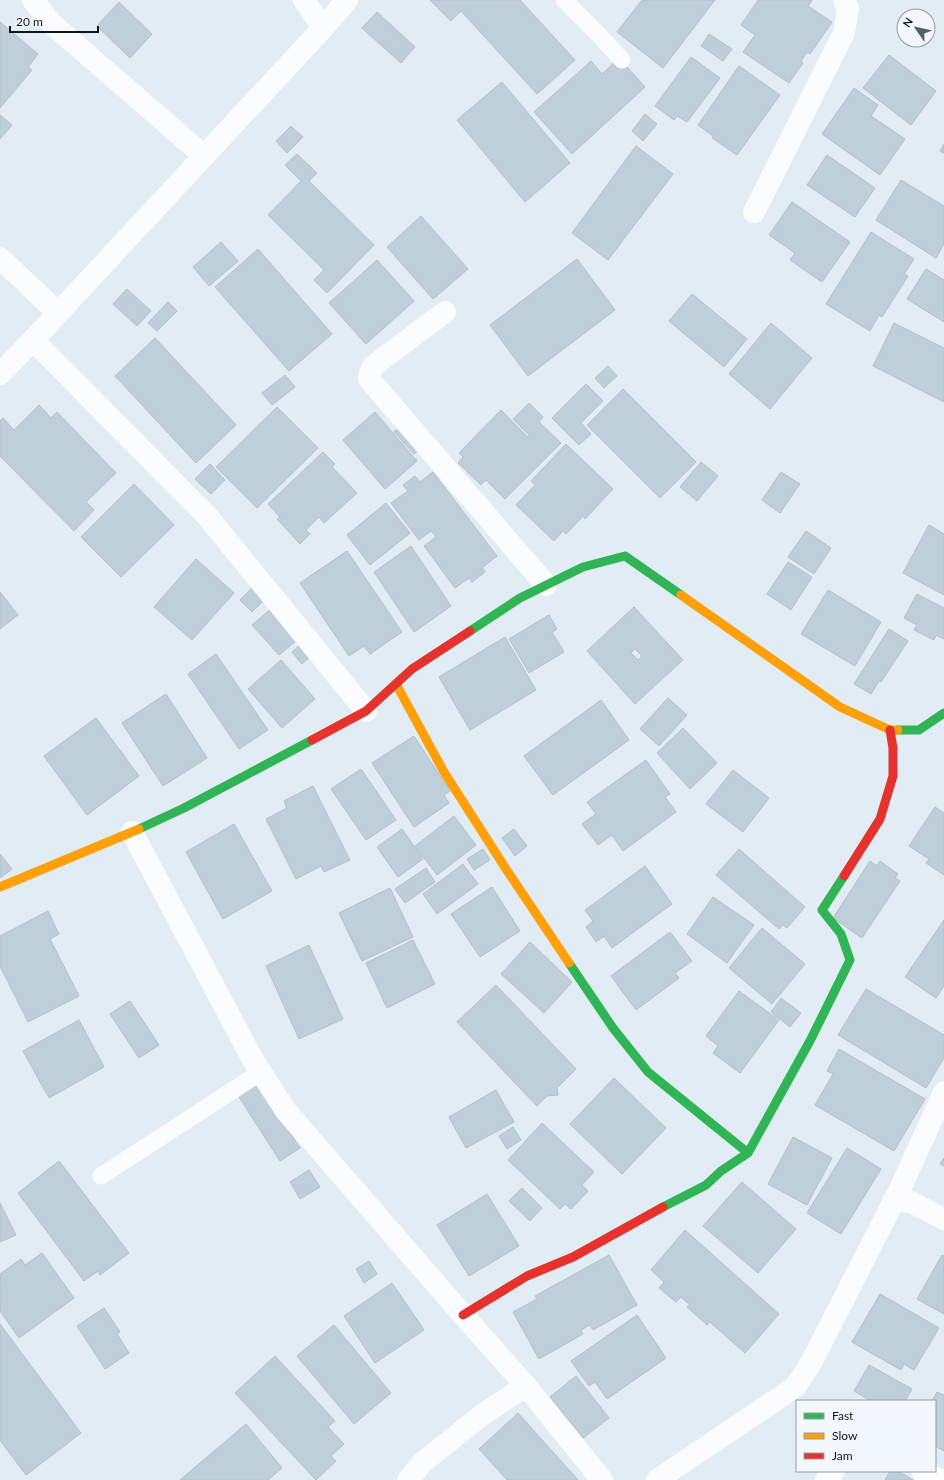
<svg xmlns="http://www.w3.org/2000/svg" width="944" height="1480" viewBox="0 0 944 1480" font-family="Lato,sans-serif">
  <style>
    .building { fill: #bfcfda; stroke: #b3bec6; fill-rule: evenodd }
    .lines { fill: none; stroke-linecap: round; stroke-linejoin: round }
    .lane { stroke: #fafcfd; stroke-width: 17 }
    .street { stroke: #fafcfd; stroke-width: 22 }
    .fast { stroke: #30b455; stroke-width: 9 }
    .slow { stroke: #ff9f0a; stroke-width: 9 }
    .jam { stroke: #e5322d; stroke-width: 9 }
  </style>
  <rect width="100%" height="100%" fill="#e1ecf4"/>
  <path class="building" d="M430,0H520L575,60L537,94L461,11L451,21Z
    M642,0H715L663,68L617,32Z
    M758,0H812L808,6L832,22L810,54L807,52L801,61L803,63L789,83L743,52L755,35L741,25Z
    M119,2L152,34L130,58L97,26Z
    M377,12L415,47L401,63L362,28Z
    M0,22L38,54L28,67L32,70L0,108Z
    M709,34L732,49L723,61L701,46Z
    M889,55L936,91L911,125L863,88Z
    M691,57L720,78L687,122L677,116L674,120L655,106Z
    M619,58L645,87L572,154L534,112L591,61L602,74Z
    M739,66L780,95L737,155L712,138L713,136L698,125Z
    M502,82L570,163L525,202L457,120Z
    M854,88L878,105L871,116L905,139L880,175L822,134Z
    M645,114L657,124L643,141L632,131Z
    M0,115L12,125L0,139Z
    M291,126L303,137L287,153L276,141Z
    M944,144V153L940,151Z
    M636,146L673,174L608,260L572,233Z
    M297,154L317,173L309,181L374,245L327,293L314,280L324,270L268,215L301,181L285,165Z
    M827,155L875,188L855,217L807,185Z
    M901,180L944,206V244L936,258L876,220Z
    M792,202L850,242L822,282L790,260L795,253L769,235Z
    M421,216L468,269L433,299L387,247Z
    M871,232L914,259L904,274L908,276L882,317L879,315L870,331L826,304Z
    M221,242L238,261L209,286L193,267Z
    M258,249L332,334L289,371L215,287Z
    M577,259L615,310L528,376L490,325Z
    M377,260L414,301L366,344L329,303Z
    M926,269L944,280V322L907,299Z
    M127,289L151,311L137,326L113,304Z
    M692,294L747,339L724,367L669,321Z
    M168,302L177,311L157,331L148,323Z
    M771,323L812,358L770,409L729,374Z
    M894,323L944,348V402L873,366Z
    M155,338L236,425L196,463L115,376Z
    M608,366L617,376L604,388L595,378Z
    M285,375L295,387L272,405L262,393Z
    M586,384L603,401L581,423L591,434L579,445L552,418Z
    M623,389L696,462L660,498L587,425Z
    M529,403L543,417L539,422L561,443L505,499L486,480L481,485L458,463L463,457L459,453L501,410L528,437L530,436L513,419Z
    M39,405L51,418L57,412L116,473L86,502L94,510L74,531L0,456V421L3,418L14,430Z
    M277,407L318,448L257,508L216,467Z
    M375,412L417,461L385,489L343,440Z
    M403,424L423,446L414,454L394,432Z
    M566,444L613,489L585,519L583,516L566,534L563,531L554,541L516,505L535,485L531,481Z
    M323,452L335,464L332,467L357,493L324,523L319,517L306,530L310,534L300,544L277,519L280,517L268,504Z
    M701,462L718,476L697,501L680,487Z
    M210,464L225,480L211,494L195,479Z
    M433,472L497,556L482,568L485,572L472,582L469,578L455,588L424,546L436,537L431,531L419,540L391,503L408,491L403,485L415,476L420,482Z
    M781,472L800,484L780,513L762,500Z
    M134,484L174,525L121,577L81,537Z
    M386,503L410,533L370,565L347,535Z
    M929,525L944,534V595L903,573Z
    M806,531L831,548L814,574L788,557Z
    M411,546L451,606L414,632L374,572Z
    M347,551L402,632L370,654L364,646L349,656L300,583Z
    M196,559L234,593L192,640L154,607Z
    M788,562L812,577L791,610L767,594Z
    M255,585L267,597L252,612L240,600Z
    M828,590L881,622L855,666L801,634Z
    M0,592L18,615L0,629Z
    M917,594L944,608V639L936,635L934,640L914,630L917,625L904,618Z
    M634,607L683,660L635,704L587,651ZM635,649L642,656L638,660L631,653Z
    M271,609L297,640L279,655L252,625Z
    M549,615L557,629L552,632L564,652L529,673L509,639Z
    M889,629L908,641L881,682L879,681L871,694L854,684Z
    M505,637L536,690L470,730L439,677Z
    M302,643L312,655L302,664L292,652Z
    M216,654L268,730L239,749L188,674Z
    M281,660L315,699L282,728L248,689Z
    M166,694L207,758L163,786L122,723Z
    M668,698L687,715L659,746L640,729Z
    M601,700L629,740L553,795L524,756Z
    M96,718L139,776L87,815L44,756Z
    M683,728L717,763L690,789L657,753Z
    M414,736L450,791L444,795L449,803L414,827L372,763Z
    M646,760L670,794L665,797L676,812L623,851L612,835L598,845L582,824L596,814L587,802Z
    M361,769L396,820L366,840L331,789Z
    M733,770L769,798L743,832L706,804Z
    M313,786L350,860L324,872L321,866L296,879L266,819L287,808L284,801Z
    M935,807L944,813V875L926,863L929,859L909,846Z
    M454,816L476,845L437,875L415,846Z
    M234,824L272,891L223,919L186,852Z
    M402,829L423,859L398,877L377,847Z
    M514,829L527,846L515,856L502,838Z
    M483,849L490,860L474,870L467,859Z
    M739,849L805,907L787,928L783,925L779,929L716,875Z
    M0,854L12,869L0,878Z
    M870,861L877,866L880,861L898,874L895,878L900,881L862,938L833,918Z
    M463,864L478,884L437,914L423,894Z
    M645,866L672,904L612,948L604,936L596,942L586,927L593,921L585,910Z
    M426,868L435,882L405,903L395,889Z
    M492,887L520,931L480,957L451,914Z
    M390,888L413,937L362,961L339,913Z
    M713,897L754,925L727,963L687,934Z
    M48,911L59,934L50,939L79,996L28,1022L0,966V936Z
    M944,920V986L936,998L905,977Z
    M762,928L805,964L772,1004L729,968Z
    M670,932L692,961L675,973L679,978L636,1010L611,976Z
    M413,940L435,984L387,1008L366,963Z
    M530,942L572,982L544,1013L501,974Z
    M309,945L343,1019L299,1039L266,966Z
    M496,985L576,1069L557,1088L558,1095L547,1096L537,1106L457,1022Z
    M866,989L944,1035V1058L926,1088L838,1035Z
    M739,991L779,1020L740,1073L713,1053L718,1046L706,1036Z
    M781,998L801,1013L790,1027L771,1012Z
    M130,1001L159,1045L139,1058L110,1014Z
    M79,1020L104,1067L49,1098L23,1051Z
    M839,1049L925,1099L894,1151L815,1105L833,1074L827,1071Z
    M614,1078L666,1128L622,1174L570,1124Z
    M257,1081L300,1148L280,1161L237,1094Z
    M496,1090L514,1122L466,1148L449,1117Z
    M542,1123L594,1172L582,1185L588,1191L571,1209L565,1204L560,1209L508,1160Z
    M513,1127L521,1140L507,1149L499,1136Z
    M793,1137L832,1158L807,1205L768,1184Z
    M847,1148L881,1169L841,1234L807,1213Z
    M944,1158V1166L940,1164Z
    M59,1161L129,1253L100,1275L98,1271L84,1281L18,1193Z
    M309,1170L320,1187L300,1199L290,1182Z
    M742,1182L796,1229L758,1273L703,1226Z
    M522,1188L542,1208L530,1221L509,1201Z
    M487,1194L519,1246L469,1276L437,1225Z
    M0,1203L16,1235L0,1242Z
    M685,1230L779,1314L745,1353L710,1322L707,1325L687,1307L690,1305L681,1297L676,1302L659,1288L664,1282L651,1270Z
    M42,1253L74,1298L19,1338L0,1311V1283L1,1282L0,1274L21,1259L25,1265Z
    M609,1255L637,1305L593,1330L590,1325L581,1330L583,1334L539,1359L513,1312L537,1299L535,1296Z
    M942,1255L944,1256V1314L917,1299Z
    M369,1261L377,1274L364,1283L356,1269Z
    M392,1283L424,1330L375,1363L344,1316Z
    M880,1294L939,1328L914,1370L904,1364L901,1370L852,1342Z
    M104,1308L120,1332L117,1334L129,1353L105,1369L77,1326Z
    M637,1315L666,1358L607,1399L595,1382L589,1386L571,1361Z
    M0,1324L81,1433L26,1475L0,1440Z
    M334,1325L391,1393L354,1424L297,1356Z
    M275,1356L335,1421L328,1427L344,1444L331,1456L336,1461L316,1480L235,1393Z
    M869,1365L912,1389L905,1401H871L854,1391Z
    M576,1376L609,1418L583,1438L550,1397Z
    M937,1392L944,1395V1451L935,1446V1401H932Z
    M518,1413L578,1480H507L479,1449Z
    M246,1424L282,1468L268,1480H180Z
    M890,1471H898L913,1480H885Z"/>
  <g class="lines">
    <path class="lane" d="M564,0L599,35L622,60
      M101,1176L261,1072"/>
    <path class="street" d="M33,0L51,23L204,156
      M304,0L323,28
      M754,212L844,33L848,8L844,0
      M0,258L58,313
      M445,312L373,366L370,373L369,379L546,585
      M33,340L207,516L366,711
      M0,374L33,340L323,28L347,0
      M132,832L253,1060L286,1111L463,1315L526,1386L602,1480
      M893,1201L911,1202L944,1219
      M922,1471L940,1480
      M408,1480L422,1463L482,1415L526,1386
      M657,1480L795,1387L811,1363L901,1187L944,1092
      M826,1480L834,1471"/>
    <path class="fast" d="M470,631L520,598L583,567L625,556L681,595
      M898,730H919L944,713
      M139,829L184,808L312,740
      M569,963L613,1028L648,1072L748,1153
      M663,1207L706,1185L721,1171L748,1153L811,1039L850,960L841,934L822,910L844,876"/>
    <path class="slow" d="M681,595L840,707L890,730H898
      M396,684L444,772L506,869L569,963
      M0,887L139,829"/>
    <path class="jam" d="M312,740L366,711L412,669L470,631
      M844,876L880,819L893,776V748L890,730
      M463,1315L527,1276L573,1257L663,1207"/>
  </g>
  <rect x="796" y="1400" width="140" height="72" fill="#f2f8fd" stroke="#959ea4"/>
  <rect x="804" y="1413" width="20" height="6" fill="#30b455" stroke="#959ea4"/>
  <text x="832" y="1420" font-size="12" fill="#0a161f">Fast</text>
  <rect x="804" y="1433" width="20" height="6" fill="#ff9f0a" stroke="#959ea4"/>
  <text x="832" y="1440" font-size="12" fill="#0a161f">Slow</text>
  <rect x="804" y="1453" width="20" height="6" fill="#e5322d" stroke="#959ea4"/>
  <text x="832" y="1460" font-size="12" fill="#0a161f">Jam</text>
  <g transform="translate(916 28) rotate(304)"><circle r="19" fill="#f2f8fd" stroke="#959ea4"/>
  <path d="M0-3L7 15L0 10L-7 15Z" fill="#55616a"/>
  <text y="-6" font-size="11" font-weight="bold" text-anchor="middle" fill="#0a161f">N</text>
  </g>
  <path d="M10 26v6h88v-6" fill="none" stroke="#0a161f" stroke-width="2"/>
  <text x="16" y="26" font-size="12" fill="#0a161f" stroke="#f2f8fd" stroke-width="3" paint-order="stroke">20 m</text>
</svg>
